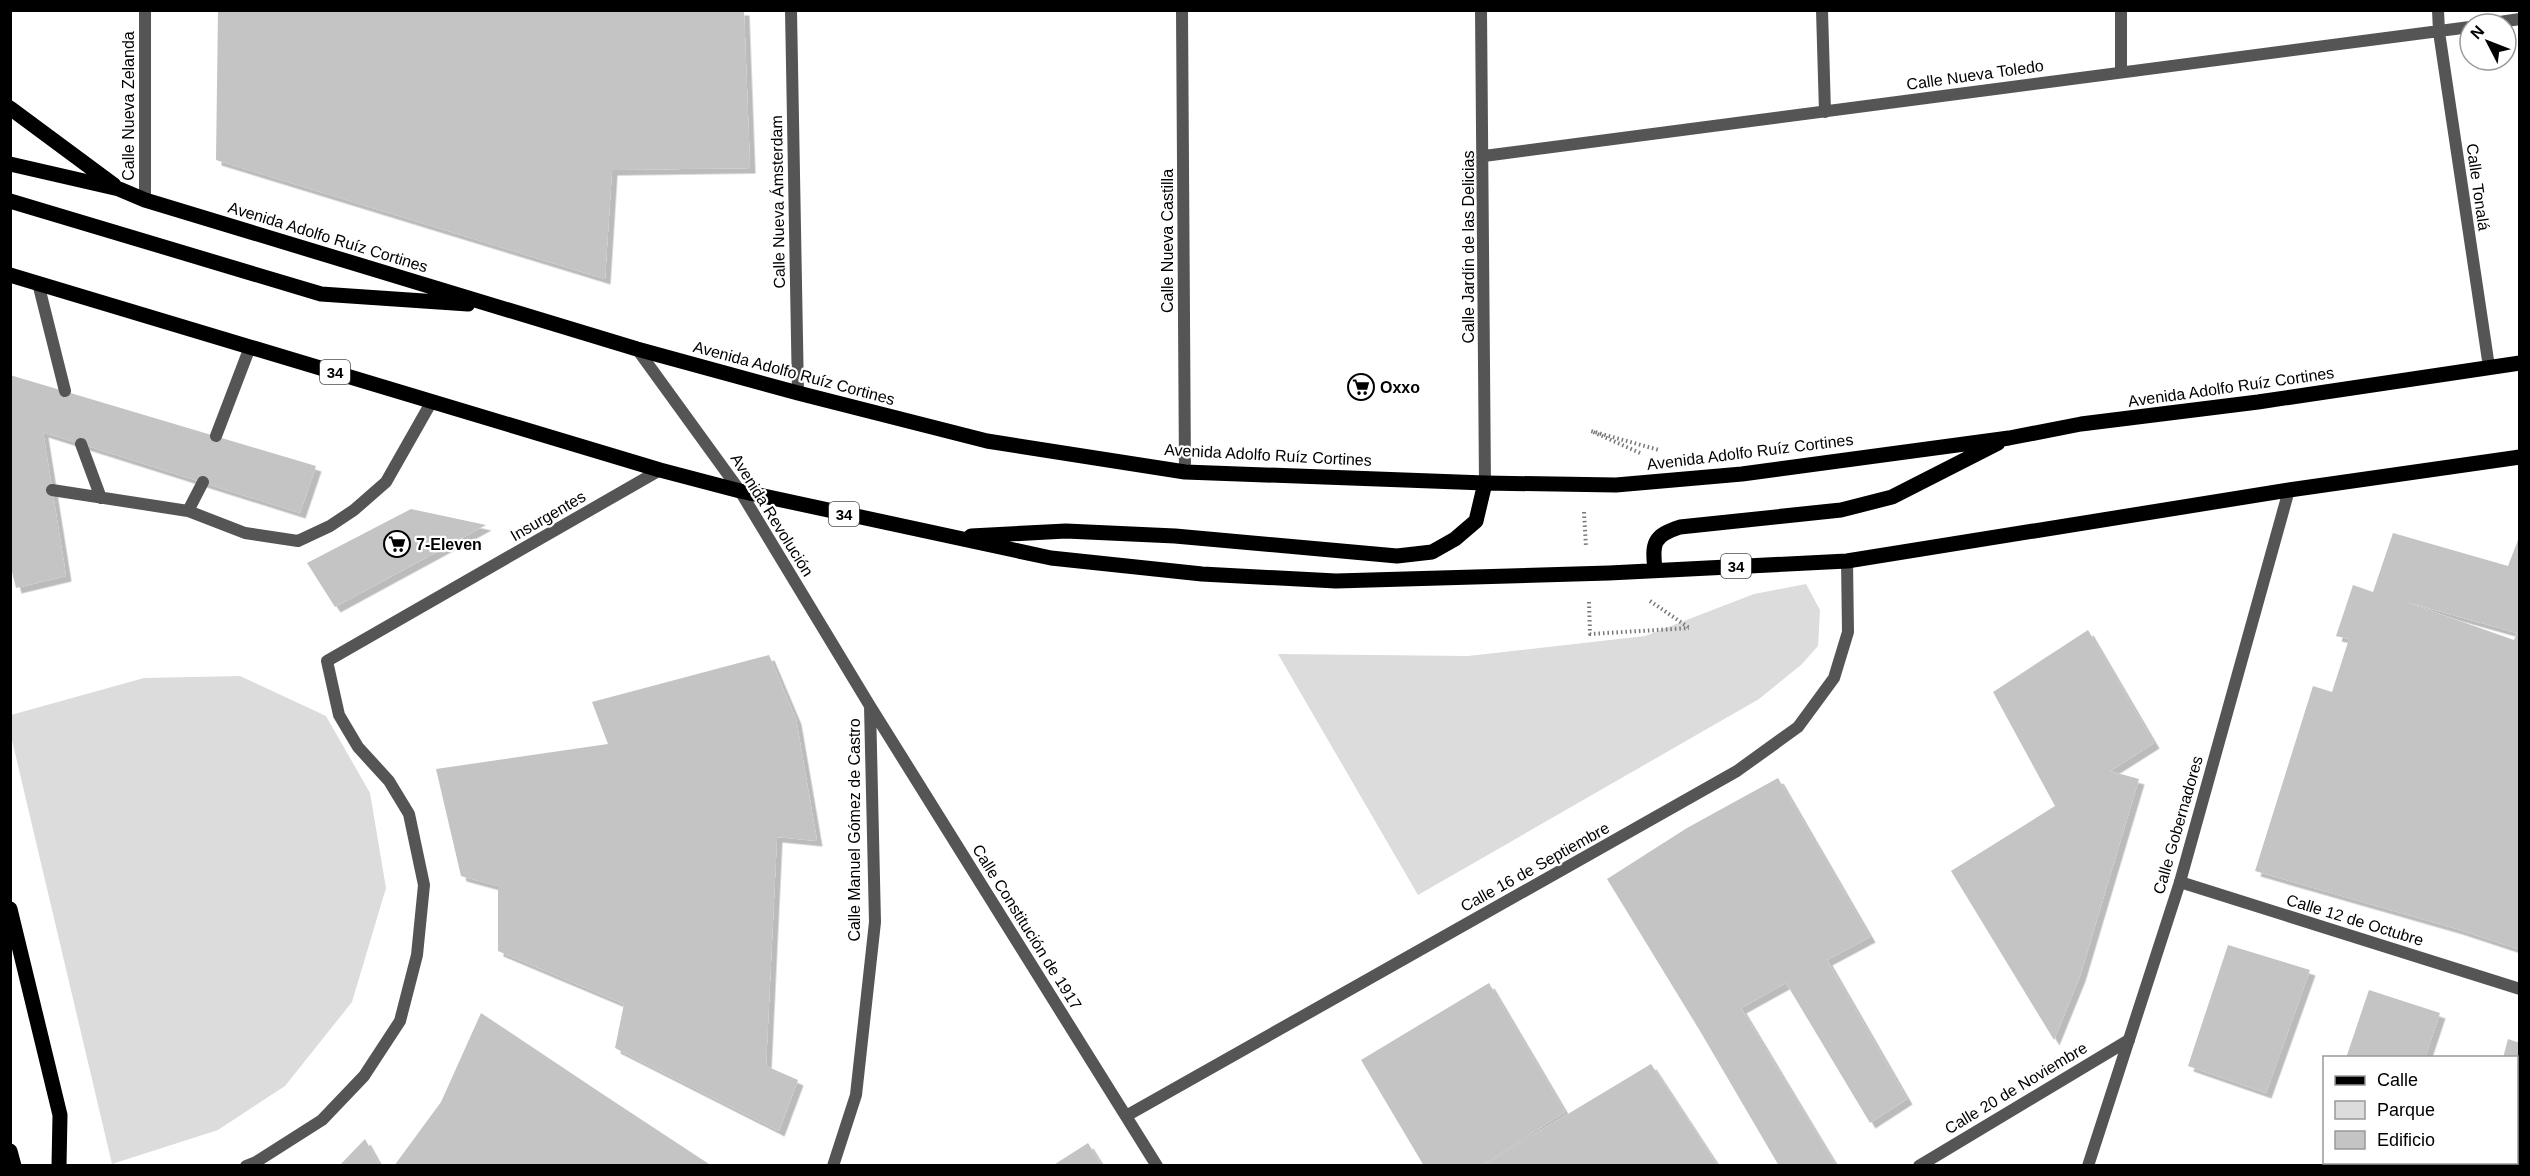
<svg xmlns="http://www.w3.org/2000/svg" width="2530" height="1176" viewBox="0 0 2530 1176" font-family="Arial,sans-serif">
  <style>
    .green { fill: #dcdcdc }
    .building { fill: #c4c4c4; fill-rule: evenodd; filter: url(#shadow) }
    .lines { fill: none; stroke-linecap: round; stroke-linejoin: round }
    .path { stroke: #777; stroke-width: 4; stroke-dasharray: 1.5 3; stroke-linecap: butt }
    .service { stroke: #555; stroke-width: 12 }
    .minor { stroke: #555; stroke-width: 12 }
    .tertiary { stroke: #555; stroke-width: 12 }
    .primary { stroke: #000; stroke-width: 15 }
    .labels { text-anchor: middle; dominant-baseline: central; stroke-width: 4.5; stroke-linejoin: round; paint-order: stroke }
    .shield { fill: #fff; stroke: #4c4c4c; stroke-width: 1.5 }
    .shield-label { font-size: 15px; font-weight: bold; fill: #000 }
    .street-label { font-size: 16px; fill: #000; stroke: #fff }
    .poi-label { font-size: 16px; font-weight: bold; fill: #000; stroke: #fff; text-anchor: start }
  </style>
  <defs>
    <filter id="shadow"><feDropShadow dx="5.5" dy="5.5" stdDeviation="0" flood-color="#0004"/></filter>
  </defs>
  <rect width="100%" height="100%" fill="#fff"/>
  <path class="green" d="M1806,584L1820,610L1818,646L1801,665L1759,699L1418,895L1278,654L1468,656L1645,636L1754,594Z
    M240,676L326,716L370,793L386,888L352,1002L285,1086L218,1130L112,1164L11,736V715L144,678Z"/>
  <path class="building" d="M218,10H744L750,168L612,170L605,279L216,160Z
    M10,375L316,466L300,513L43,432L66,576L16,588L10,564Z
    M411,509L486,525L335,607L307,563Z
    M2393,533L2508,566L2520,535V943L2518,949L2457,929L2255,871L2313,686L2332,692L2349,639L2336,636L2353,585L2373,592ZM2403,601L2517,633L2514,640Z
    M2088,630L2154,743L2110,771L2139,779L2080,976L2054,1040L1951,871L2055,806L1993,692Z
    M769,655L796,719L817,841L777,837L766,1066L798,1080L779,1131L615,1048L624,1004L498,951V886L461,876L436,769L608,744L592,702Z
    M1778,778L1870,937L1827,960L1907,1099L1870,1123L1786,983L1741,1008L1836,1166H1779L1700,1031L1607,879L1687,828Z
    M2228,945L2310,970L2266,1093L2188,1066Z
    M1489,983L1565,1112L1480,1166H1424L1361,1060Z
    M2369,990L2440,1013L2425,1058H2346Z
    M481,1013L604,1095L712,1166H394L441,1102Z
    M2508,1039L2520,1043V1166H2356L2357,1162H2517V1058H2503Z
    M1651,1064L1718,1166H1483L1523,1141Z
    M365,1139L380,1166H339Z
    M1088,1143L1102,1166H1052Z"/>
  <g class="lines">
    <path class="path" d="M1640,453L1591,431L1659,450
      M1584,512L1586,547
      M1650,601L1688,627
      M1589,602L1590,634L1689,628"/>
    <path class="service" d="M38,283L65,391
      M216,436L250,347
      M81,444L101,498
      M52,490L188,511L245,533L298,541L330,526L354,510L386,482L432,401
      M188,511L203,482"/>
    <path class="minor" d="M145,10V200
      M791,10L798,393
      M1182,10L1185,472
      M1481,10L1485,483
      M1822,10L1825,112
      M2438,10L2439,32L2489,367
      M2486,24L2520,19
      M2121,72V10
      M1484,156L2470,27
      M637,349L740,491L870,706L1157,1166
      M2180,882L2520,989
      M1126,1116L1737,771L1798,727L1834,678L1848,632L1847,561
      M246,1166L256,1162L322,1120L364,1076L400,1021L417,955L424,885L409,814L389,781L358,747L339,715L327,661L660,470
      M833,1166L856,1095L875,922L870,706
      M1919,1166L2129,1040"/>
    <path class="tertiary" d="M2088,1166L2180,882L2289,490"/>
    <path class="primary" d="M10,108L114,185
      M10,164L119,189L145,200L637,349L798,393L987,441L1185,472L1485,483L1616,485L1742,474L2009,438L2081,424L2258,402L2520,363
      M10,201L321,294L468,304
      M10,275L660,470L740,491L1051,558L1202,574L1336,581L1609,573L1847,561L2289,490L2520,457
      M971,536L1066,531L1175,536L1397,556L1432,552L1455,539L1476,521L1485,483
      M1655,570C1652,543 1653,536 1680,527L1841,510L1892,497L1998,443
      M10,909L60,1115L59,1166
      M10,1151L14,1166"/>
  </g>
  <defs>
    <symbol id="supermarket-ring" viewBox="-11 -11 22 22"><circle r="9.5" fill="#fff" stroke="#000" stroke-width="1.5"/><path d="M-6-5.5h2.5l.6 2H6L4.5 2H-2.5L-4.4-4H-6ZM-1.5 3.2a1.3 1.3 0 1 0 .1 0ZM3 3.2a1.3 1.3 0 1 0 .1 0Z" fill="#000"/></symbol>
  </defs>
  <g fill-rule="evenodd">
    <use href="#supermarket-ring" x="1346" y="372" width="30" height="30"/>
    <use href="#supermarket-ring" x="382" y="529" width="30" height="30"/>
  </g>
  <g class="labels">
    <g class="shield">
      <rect x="320" y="360" width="30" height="24" rx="4.5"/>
      <rect x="829" y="502" width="30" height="24" rx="4.5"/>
      <rect x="1721" y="554" width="30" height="24" rx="4.5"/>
    </g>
    <g class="shield-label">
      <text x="335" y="372">34</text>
      <text x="844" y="514">34</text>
      <text x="1736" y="566">34</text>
    </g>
    <g class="street-label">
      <text transform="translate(1975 75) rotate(-8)">Calle Nueva Toledo</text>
      <text transform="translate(128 106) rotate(-90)">Calle Nueva Zelanda</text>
      <text transform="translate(2478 187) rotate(82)">Calle Tonalá</text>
      <text transform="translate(778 202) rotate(-91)">Calle Nueva Ámsterdam</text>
      <text transform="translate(328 237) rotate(17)">Avenida Adolfo Ruíz Cortines</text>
      <text transform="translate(1167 241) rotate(-90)">Calle Nueva Castilla</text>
      <text transform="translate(1468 247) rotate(-90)">Calle Jardín de las Delicias</text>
      <text transform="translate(794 373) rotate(15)">Avenida Adolfo Ruíz Cortines</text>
      <text transform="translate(2231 387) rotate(-8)">Avenida Adolfo Ruíz Cortines</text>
      <text transform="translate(1750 452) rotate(-7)">Avenida Adolfo Ruíz Cortines</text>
      <text transform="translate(1268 455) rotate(3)">Avenida Adolfo Ruíz Cortines</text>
      <text transform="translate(772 515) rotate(58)">Avenida Revolución</text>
      <text transform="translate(548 516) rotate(-30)">Insurgentes</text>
      <text transform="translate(2178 825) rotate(-74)">Calle Gobernadores</text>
      <text transform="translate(854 830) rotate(-90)">Calle Manuel Gómez de Castro</text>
      <text transform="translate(1535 867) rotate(-29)">Calle 16 de Septiembre</text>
      <text transform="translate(2355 920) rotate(17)">Calle 12 de Octubre</text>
      <text transform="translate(1027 927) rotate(58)">Calle Constitución de 1917</text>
      <text transform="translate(2016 1088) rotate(-31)">Calle 20 de Noviembre</text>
    </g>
    <g class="poi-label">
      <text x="1380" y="387">Oxxo</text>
      <text x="416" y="544">7-Eleven</text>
    </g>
  </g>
  <rect width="2530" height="1176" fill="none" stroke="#000000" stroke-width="24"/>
  <rect x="2323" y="1056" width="195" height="108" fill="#ffffff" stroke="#999999" stroke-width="1.5"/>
  <rect x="2335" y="1076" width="30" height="9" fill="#000000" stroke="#999999" stroke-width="1.5"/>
  <text x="2377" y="1086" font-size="18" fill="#000000">Calle</text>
  <rect x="2335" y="1101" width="30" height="18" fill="#dcdcdc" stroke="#999999" stroke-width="1.5"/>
  <text x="2377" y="1116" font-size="18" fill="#000000">Parque</text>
  <rect x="2335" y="1131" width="30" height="18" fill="#c4c4c4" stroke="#999999" stroke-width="1.5"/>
  <text x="2377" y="1146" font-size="18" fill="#000000">Edificio</text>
  <g transform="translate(2488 42) rotate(312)"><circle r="28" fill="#ffffff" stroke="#999999" stroke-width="1.5"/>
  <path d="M0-4.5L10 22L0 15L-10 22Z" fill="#000000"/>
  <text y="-9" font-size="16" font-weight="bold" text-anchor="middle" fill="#000000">N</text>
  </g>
</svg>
